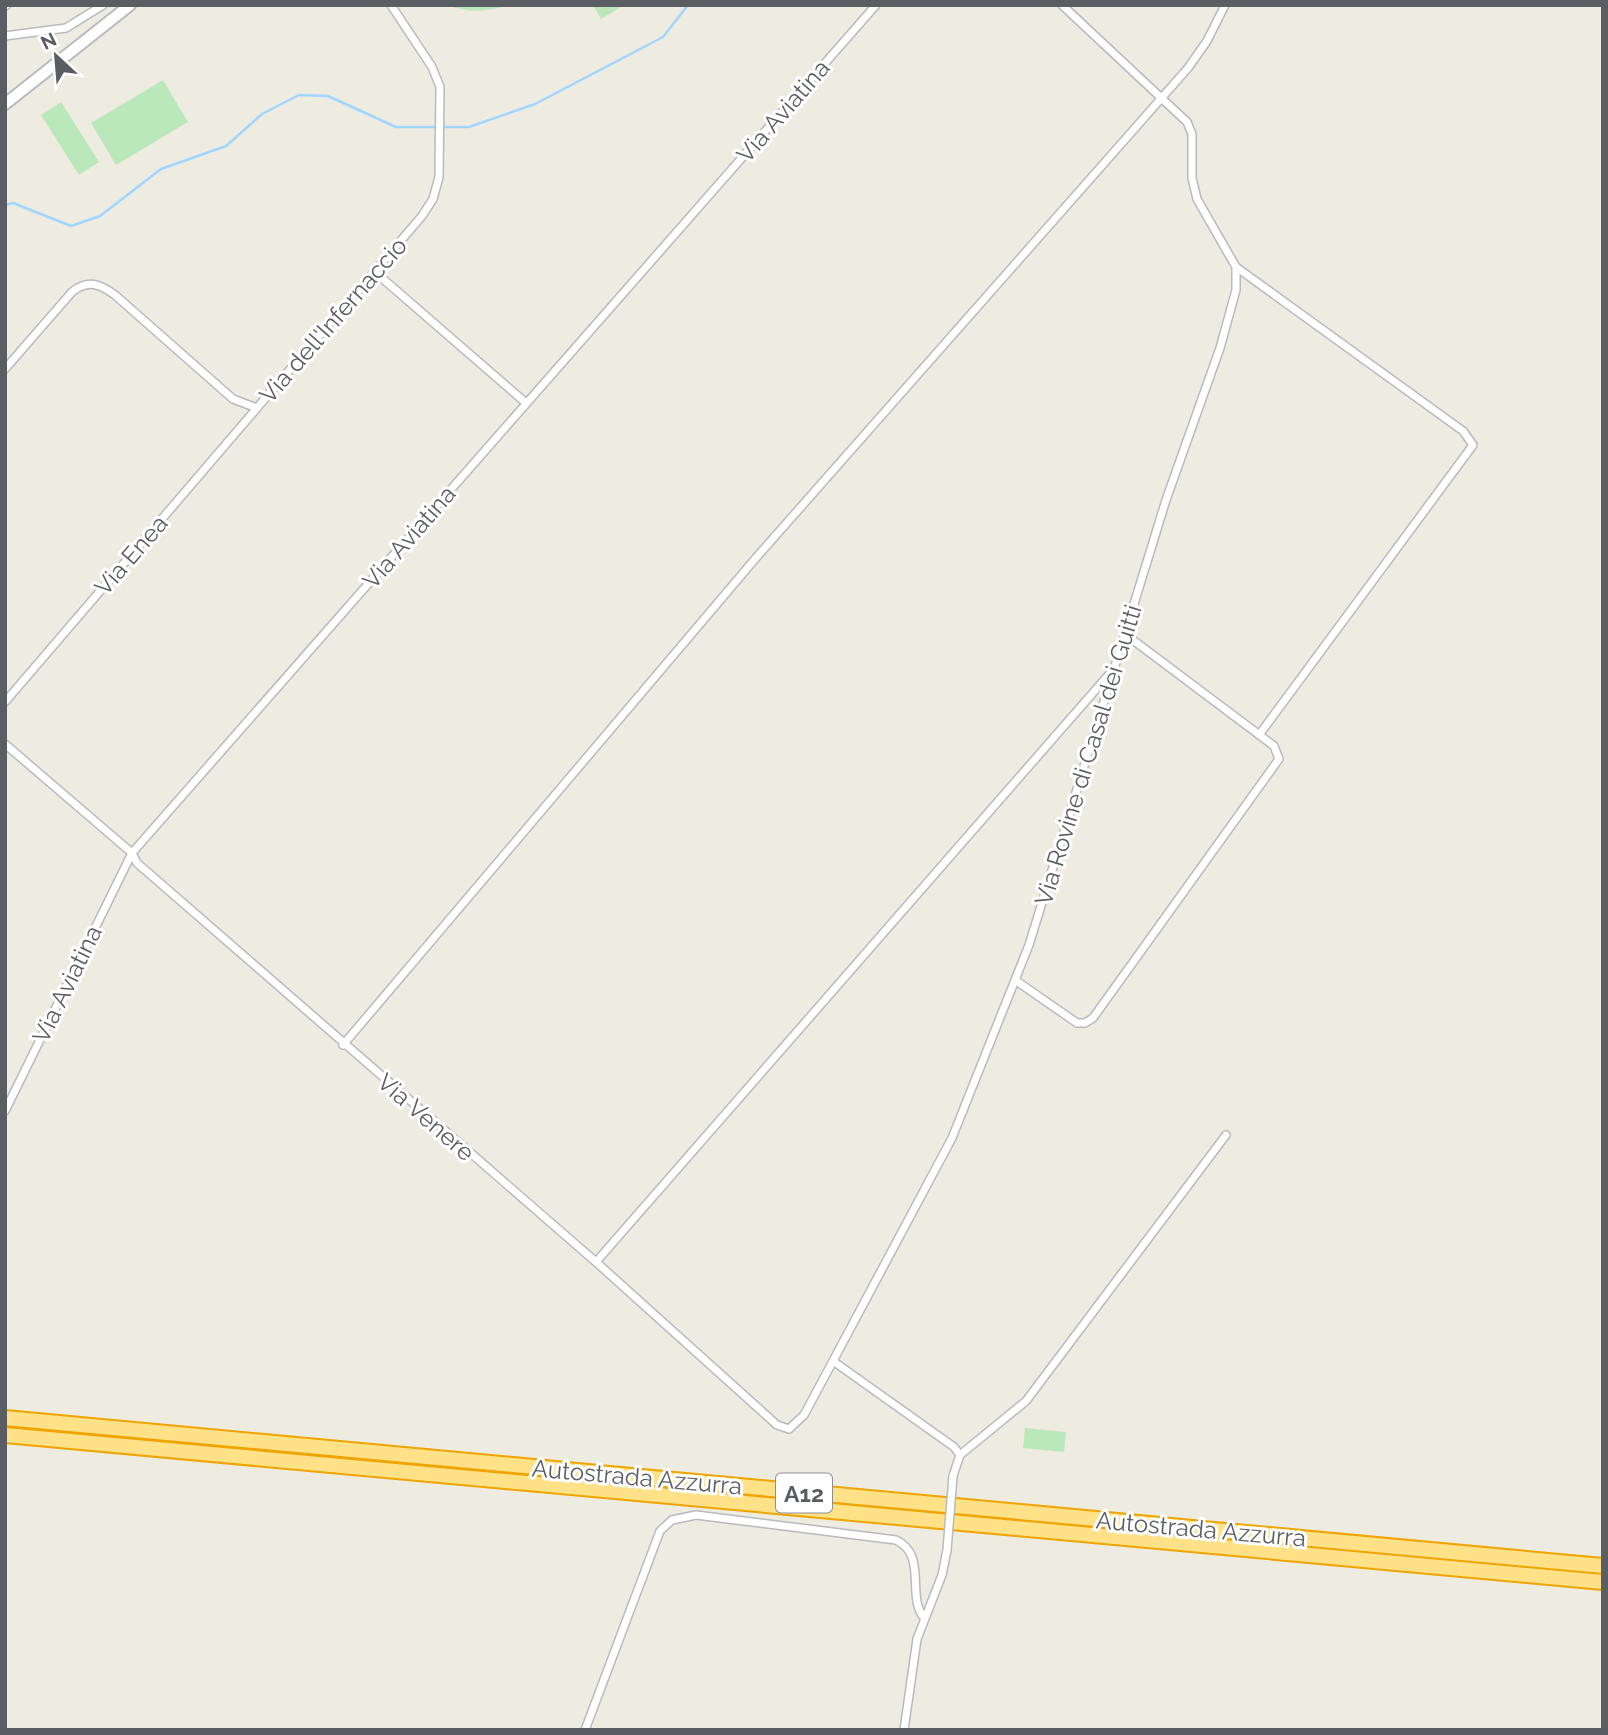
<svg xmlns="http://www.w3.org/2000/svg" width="1608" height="1735" viewBox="0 0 1608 1735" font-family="Raleway,sans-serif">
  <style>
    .green { fill: #bbe8bb }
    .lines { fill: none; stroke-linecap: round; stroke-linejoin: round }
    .stream { stroke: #a0d6ff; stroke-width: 2.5 }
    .minor-casing { stroke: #b7babf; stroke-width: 10 }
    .secondary-casing { stroke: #b7bbc1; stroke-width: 14 }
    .motorway-casing { stroke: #efa400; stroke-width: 18 }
    .minor { stroke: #fff; stroke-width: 7 }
    .secondary { stroke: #fff; stroke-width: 10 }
    .motorway { stroke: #ffe187; stroke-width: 14 }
    .minor-bridge-casing { stroke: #b7babf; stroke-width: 10; stroke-linecap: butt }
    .minor-bridge { stroke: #fff; stroke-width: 7 }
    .labels { text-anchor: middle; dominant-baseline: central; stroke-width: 6; stroke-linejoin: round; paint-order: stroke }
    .shield { fill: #fff; stroke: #8c8e92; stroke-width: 2 }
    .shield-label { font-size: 23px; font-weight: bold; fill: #5a5e63 }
    .street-label { font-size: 24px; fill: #5a5e63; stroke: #fff }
  </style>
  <rect width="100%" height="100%" fill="#eeebe1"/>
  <path class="green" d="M448,5H507C488,12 466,13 448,5Z
    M593,5H624L601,19Z
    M163,80L188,122L116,165L91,123Z
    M61,102L99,162L79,175L41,115Z
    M1025,1428L1066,1432L1064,1452L1023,1448Z"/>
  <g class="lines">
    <path class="stream" d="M5,205L13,203L71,226L100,216L161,169L226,146L262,114L299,95L328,96L396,127H469L535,104L663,37L688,5"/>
    <defs>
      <path id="minor" d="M5,6L7,5
        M5,36L66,28L103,5
        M1236,267L1463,431L1473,445L1259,735
        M375,272L526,403
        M5,369L72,292C88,279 100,284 115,295L233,399L257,408L422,216L433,199L439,177L440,87L432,67L391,5
        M5,702L257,408
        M5,744L132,853L137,863L596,1262L777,1425L789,1429L804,1415L833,1361
        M1015,980L1077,1023H1085L1093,1018L1279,759L1274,746L1125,634
        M343,1045L755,559L1188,68L1207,41L1225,5
        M5,1111L132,853L876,5
        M596,1262L1112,671
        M960,1455L1026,1401L1226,1135
        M953,1476L960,1455L954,1447L833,1361L952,1138L1029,945L1166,500L1220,348L1236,290V267L1197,199L1192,178V134L1187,122L1062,5
        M585,1730L660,1531L672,1520L696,1515L896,1540C928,1555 906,1596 924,1618
        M904,1730L917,1639L942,1575L947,1550"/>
      <path id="secondary" d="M5,104L130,5"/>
      <path id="motorway" d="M5,1418L1603,1566
        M5,1435L1603,1582"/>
    </defs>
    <use href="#minor" class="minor-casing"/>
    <use href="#secondary" class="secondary-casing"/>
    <use href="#motorway" class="motorway-casing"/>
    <use href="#minor" class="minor"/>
    <use href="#secondary" class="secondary"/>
    <use href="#motorway" class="motorway"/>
    <defs>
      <path id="minor-bridge" d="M947,1550L953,1476"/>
    </defs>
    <use href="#minor-bridge" class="minor-bridge-casing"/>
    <use href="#minor-bridge" class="minor-bridge"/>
  </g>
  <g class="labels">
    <rect class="shield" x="776" y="1473.5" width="56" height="39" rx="5"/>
    <g class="shield-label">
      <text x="804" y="1493">A12</text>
    </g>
    <g class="street-label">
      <text transform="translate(783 111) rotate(-49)">Via Aviatina</text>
      <text transform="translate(333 320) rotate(-49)">Via dell'Infernaccio</text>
      <text transform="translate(409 537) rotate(-49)">Via Aviatina</text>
      <text transform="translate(131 555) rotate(-49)">Via Enea</text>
      <text transform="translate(1088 755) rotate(-73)">Via Rovine di Casal dei Guitti</text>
      <text transform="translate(67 984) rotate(-64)">Via Aviatina</text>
      <text transform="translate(426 1117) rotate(41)">Via Venere</text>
      <text transform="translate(637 1477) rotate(5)">Autostrada Azzurra</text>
      <text transform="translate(1201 1529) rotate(5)">Autostrada Azzurra</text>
    </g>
  </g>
  <rect width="1608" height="1735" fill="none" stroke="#5a5e63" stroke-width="14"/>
  <g transform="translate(56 56) rotate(334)" stroke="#ffffff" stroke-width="5" paint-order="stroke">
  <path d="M0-5L12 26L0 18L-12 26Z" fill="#5a5e63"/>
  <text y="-10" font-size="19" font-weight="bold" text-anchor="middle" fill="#5a5e63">N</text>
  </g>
</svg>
